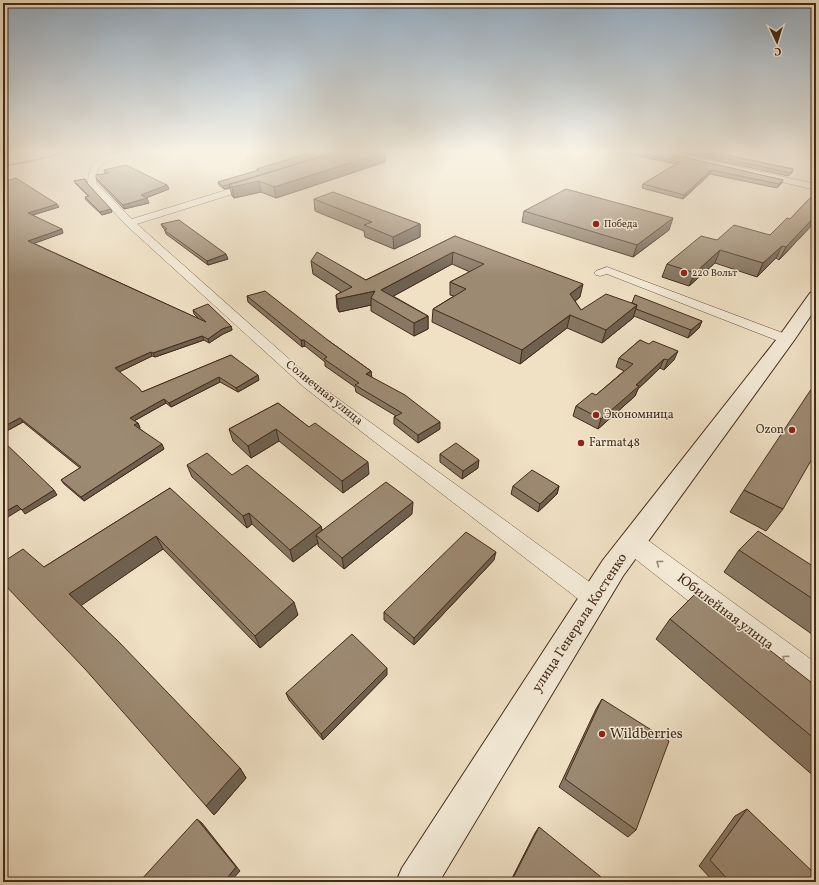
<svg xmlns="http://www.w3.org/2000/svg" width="819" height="885" viewBox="0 0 819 885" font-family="Vollkorn,serif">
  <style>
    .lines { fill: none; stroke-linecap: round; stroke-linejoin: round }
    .stream { fill: #88735e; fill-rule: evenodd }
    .minor-casing { stroke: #6f5846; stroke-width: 1 }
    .tertiary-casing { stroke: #6f5846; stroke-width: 1 }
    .secondary-casing { stroke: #442b1b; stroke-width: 2 }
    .minor { fill: #f5ecd9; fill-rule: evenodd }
    .tertiary { fill: #f5ecd9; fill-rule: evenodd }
    .secondary { fill: #f5ecd9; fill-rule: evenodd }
    .wall { fill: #877763; stroke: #442b1b }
    .shaded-wall { fill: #6e6150; stroke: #442b1b }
    .building { fill: #9d8a73; stroke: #442b1b }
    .oneway { stroke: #9c8c7a }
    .poi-dot { fill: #8f2418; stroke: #f5ecd9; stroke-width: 1.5 }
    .labels { text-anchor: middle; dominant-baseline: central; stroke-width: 3; stroke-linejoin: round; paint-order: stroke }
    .far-poi-label { font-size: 10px; fill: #442b1b; stroke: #f5ecd9; text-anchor: start }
    .street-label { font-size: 12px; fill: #442b1b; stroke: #f5ecd9 }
    .poi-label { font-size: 12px; fill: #442b1b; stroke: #f5ecd9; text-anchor: start }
    .near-street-label { font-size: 14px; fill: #442b1b; stroke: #f5ecd9 }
    .near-poi-label { font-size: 14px; fill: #442b1b; stroke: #f5ecd9; text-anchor: start }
  </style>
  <rect width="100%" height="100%" fill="#f0e1c5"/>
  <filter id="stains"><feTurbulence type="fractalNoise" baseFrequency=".005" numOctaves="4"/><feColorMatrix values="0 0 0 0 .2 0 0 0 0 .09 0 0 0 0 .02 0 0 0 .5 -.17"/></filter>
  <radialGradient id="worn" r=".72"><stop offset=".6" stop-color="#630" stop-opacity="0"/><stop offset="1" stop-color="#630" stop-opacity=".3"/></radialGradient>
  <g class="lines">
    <path class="stream" d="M65,152H70L27,163L3,167V165L27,161Z"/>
    <defs>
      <path id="minor" d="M122,152H135C118,165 96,152 96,183L132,219L249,183H255L256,185L255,187L137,224L315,382L602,591L605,598L602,605L594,608L586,605L305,388L126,225L88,184C88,159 101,158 122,152Z
        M656,152H672L816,184V190L660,154Z
        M607,267L791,336L793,339L791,342L786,343L781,342L607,274L600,276L596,275L594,273L596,271Z"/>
      <path id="tertiary" d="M633,533L642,536L816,663V697L805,693L624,550L621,543L624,536Z"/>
      <path id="secondary" d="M816,291V308L795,339L623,576L439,882H396L402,868L603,560L780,335L810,293Z"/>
    </defs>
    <use href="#minor" class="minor-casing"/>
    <use href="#tertiary" class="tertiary-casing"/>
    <use href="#secondary" class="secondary-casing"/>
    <use href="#minor" class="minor"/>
    <use href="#tertiary" class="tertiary"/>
    <use href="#secondary" class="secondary"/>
  </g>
  <path class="wall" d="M313,152H385V162L276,198L261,192L234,198L232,196L230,188L224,189L219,185L218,182L257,171V169Z
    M618,152H661L783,180L781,184L777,188L710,174L683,199L642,188L643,184L676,164Z
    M680,152H711L793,169L792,173L788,176Z
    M104,170L167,185L169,189L146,198L149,203L124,209L98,182L96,178L105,174Z
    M85,179L87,183L112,212L102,215L86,200L85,197L88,196L76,184L74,181Z
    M3,182L59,207L33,215L63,233L33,243L199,319L194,314L193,310L231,326L232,330L223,334L209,343L204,340L155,357L152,356L119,372L142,392L231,355L259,380L238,392L220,382L171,407L166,403L134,421L138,423L140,428H139L164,449L84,501L64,484L61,480L80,468L23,422L3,433Z
    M816,192V223L815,224H813L779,260L776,258L757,277L715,263L689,286L662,277L667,264L770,235L790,219Z
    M314,199L420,224V237L394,249L365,237L364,231L315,211Z
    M524,211L669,230L633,257L522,222Z
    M161,224L228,259L208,265L166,234L165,230L163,228Z
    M455,236L580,297L575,301L581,310L632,303L702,321L699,328L688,338L634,316L633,318L602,343L567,328L520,364L432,322L433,309L454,296L450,295V282L470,272L452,264L393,296L428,316V329L414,336L371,311V305L339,312L337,308L336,295L341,292L313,274L311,261L366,280Z
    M247,296L329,341L371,371V377L440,429L418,443L394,424V417L396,416L356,392L355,387L325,366V362L305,346L302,347L248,302Z
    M640,340L674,360L664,370L660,368L638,389L635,396L598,429L573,416L576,406L596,395L624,371L616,367L619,358Z
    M278,403L369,474L343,493L279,441L251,458L233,441L229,429Z
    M440,454L478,468L462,479L440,462Z
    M187,465L232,475L321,526L322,530L412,514L344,569L318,546V543L293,562L252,524L247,528L192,477Z
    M513,486H559L557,494L538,512L511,494Z
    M170,488L298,615L260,648L163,549L81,605L240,768L246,778L214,815L44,567Z
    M744,490L783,509L766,531L730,512Z
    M739,550L816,568V637L724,572Z
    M494,560L414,645L384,620V612Z
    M670,619L816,686V778L656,639Z
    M387,675L323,740L289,700L286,693Z
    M602,699L636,830L628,837L559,787L596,709Z
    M747,809L816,882H714L699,866L735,816Z
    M539,827L599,882H510L535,833Z"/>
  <path class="shaded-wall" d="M337,152L259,181L261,192L234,198L232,187L229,185L230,188L224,189L223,186Z
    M384,152H385V162L276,198L274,187Z
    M711,170L710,174L683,199L684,195Z
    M783,180L781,184L777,188L779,184Z
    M167,185L169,189L143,199L141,195Z
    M147,198L149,203L124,209L123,205Z
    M57,204L59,207L29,216L28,213Z
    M111,209L112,212L102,215L100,212Z
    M816,215V217L813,224L779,260L786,247Z
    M673,218L669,230L633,257L637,245Z
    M420,224V237L394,249L393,237Z
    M62,229L63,233L30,245L28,241Z
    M782,246L776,258L757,277L763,263Z
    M720,250L715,263L689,286L695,273Z
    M453,252L452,264L381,303V290Z
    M226,254L228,259L208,265L207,261Z
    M583,284L580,297L567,307L570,294Z
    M375,291L371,298V305L339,312L337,299Z
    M637,305L633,318L602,343L606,330Z
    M570,315L567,328L520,364L522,350Z
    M428,316V329L414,336V323Z
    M702,321L699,328L688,338L691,330Z
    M231,326L232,330L223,334L209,343L208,339L222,329Z
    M202,336L204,340L155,357L153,353Z
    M301,340H304L305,346L302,347Z
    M678,351L674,360L664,370L668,360Z
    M151,352L152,356L117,373L115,368Z
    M664,359L660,368L638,389L635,396L598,429L601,419L636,385Z
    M371,371L372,378L366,374Z
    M258,375L259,380L238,392L236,388Z
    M219,377L220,382L171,407L169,403Z
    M164,399L166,403L132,422L130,418Z
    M20,418L23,422L3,433V427Z
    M440,422V429L418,443V435Z
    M138,423L140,428L136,430L134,425Z
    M276,429L279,441L251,458L248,446Z
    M162,444L164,449L84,501L81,497Z
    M479,460L478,468L462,479L463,471Z
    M368,462L369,474L343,493L342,481Z
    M559,486L557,494L538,512L540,504Z
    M54,490L57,495L25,514L22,510Z
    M413,502L412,514L344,569L342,558Z
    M17,505L21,509L3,520V513Z
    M249,513L252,524L247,528L243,516Z
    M321,526L323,538L316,535L318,543L293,562L290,550Z
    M156,536L163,549L79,607L69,594Z
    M496,552L494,560L414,645V638Z
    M294,602L298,615L260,648L255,636Z
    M387,668V675L323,740L321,734Z
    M240,768L246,778L214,815L206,806Z
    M197,819L202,823L240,871L230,882H224Z"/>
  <path class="building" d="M313,152H336L223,186L218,182L259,170L257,169Z
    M336,152H384L274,187L259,181L232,187L229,185Z
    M635,152H661L783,180L779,184L711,170L684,195L643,184L680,162Z
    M696,152H711L793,169L790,173Z
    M126,165L167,185L141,195L147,198L123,205L96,178V175L109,173L104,170Z
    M16,178L57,204L28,213L62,229L28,241L206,322L193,310L208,304L231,326L222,329L208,339L202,336L153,353L151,352L115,368L139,388L142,392L231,355L258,375L236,388L219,377L169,403L164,399L130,418L138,423L134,425L162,444L81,497L61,480L81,467L20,418L3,427V182Z
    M85,179L86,182L111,209L100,212L85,197L89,196L74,181Z
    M566,189L673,218L637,245L524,211Z
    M333,192L420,224L393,237L364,225L372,222L314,199Z
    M816,192V215L786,247L782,246L763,263L720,250L695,273L667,264L701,236L717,240L734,225L770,235L787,218L790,219Z
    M179,220L226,254L207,261L164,230L167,229L161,224Z
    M455,236L583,284L570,294L581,310L606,294L637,305L606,330L570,315L522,350L433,309L466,289L450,282L484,264L453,252L381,290L428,316L414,323L371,298L375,291L337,299L336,295L352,287L311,261L317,252L366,280Z
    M265,291L329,341L371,371L366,374L405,395L440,422L418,435L394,417L402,413L355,385L359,383L324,359L327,357L304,340H301L247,296Z
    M635,295L702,321L691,330L636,309L637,305L632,303Z
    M640,340L649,344L653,341L678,351L668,360L664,359L636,385L639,386L601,419L576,406L592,393L596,395L633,364L619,358Z
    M816,382V452L783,509L744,490Z
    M278,403L309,427L315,423L368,462L342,481L276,429L248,446L229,429Z
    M3,441L54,490L22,510L17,505L3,513Z
    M456,443L479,460L463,471L440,454Z
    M207,453L232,475L247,465L321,526L290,550L249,513L243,516L187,465Z
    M532,470L559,486L540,504L513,486Z
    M386,482L413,502L342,558L316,535Z
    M170,488L294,602L255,636L156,536L69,594L118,641L240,768L206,806L85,669L3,583V562L23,549L44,567Z
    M758,531L816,568V601L739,550Z
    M466,532L496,552L414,638L384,612Z
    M696,593L816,686V740L670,619Z
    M352,634L387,668L321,734L286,693Z
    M602,699L669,741L636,830L565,779Z
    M747,809L816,875V882H730L710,860Z
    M197,819L236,867L224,882H139Z
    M539,827L601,877L599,882H511Z"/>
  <defs><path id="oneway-chevron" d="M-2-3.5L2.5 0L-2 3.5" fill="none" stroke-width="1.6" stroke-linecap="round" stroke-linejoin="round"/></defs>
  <g class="oneway">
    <use href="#oneway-chevron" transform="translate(659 563) rotate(-143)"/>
    <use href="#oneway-chevron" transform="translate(785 658) rotate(-143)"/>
  </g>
  <linearGradient id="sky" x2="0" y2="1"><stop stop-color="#94adc3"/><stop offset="0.55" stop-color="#f8f2e5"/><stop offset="1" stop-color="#f8f2e5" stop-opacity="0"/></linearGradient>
  <rect width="819" height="276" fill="url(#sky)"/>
  <g class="poi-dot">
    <circle cx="596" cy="224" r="4"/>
    <circle cx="684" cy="273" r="4"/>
    <circle cx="596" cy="415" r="4"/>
    <circle cx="792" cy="430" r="4"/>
    <circle cx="581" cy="443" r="4"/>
    <circle cx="602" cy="734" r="4"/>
  </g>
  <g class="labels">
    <g class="far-poi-label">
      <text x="604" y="224">Победа</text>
      <text x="692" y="273">220 Вольт</text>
    </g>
    <g class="street-label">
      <text transform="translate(324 393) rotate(39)">Солнечная улица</text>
    </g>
    <g class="poi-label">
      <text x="604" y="415">Экономница</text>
      <text x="784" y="430" text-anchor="end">Ozon</text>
      <text x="589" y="443">Farmat48</text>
    </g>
    <g class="near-street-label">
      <text transform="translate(725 612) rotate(37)">Юбилейная улица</text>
      <text transform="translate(580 623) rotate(-57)">улица Генерала Костенко</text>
    </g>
    <g class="near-poi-label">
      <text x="610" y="734">Wildberries</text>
    </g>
  </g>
  <rect width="819" height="885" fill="none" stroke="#f0e1c5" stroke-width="16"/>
  <rect x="4" y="4" width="811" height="877" fill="none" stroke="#442b1b" stroke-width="2"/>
  <rect x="8" y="8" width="803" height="869" fill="none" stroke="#442b1b"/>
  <g transform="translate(777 42) rotate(176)" stroke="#f5ecd9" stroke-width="3" paint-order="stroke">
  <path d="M0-3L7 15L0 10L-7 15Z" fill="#442b1b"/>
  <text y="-6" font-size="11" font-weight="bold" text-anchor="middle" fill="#442b1b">С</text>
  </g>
  <rect width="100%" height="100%" filter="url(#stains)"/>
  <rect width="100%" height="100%" fill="url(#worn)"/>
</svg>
